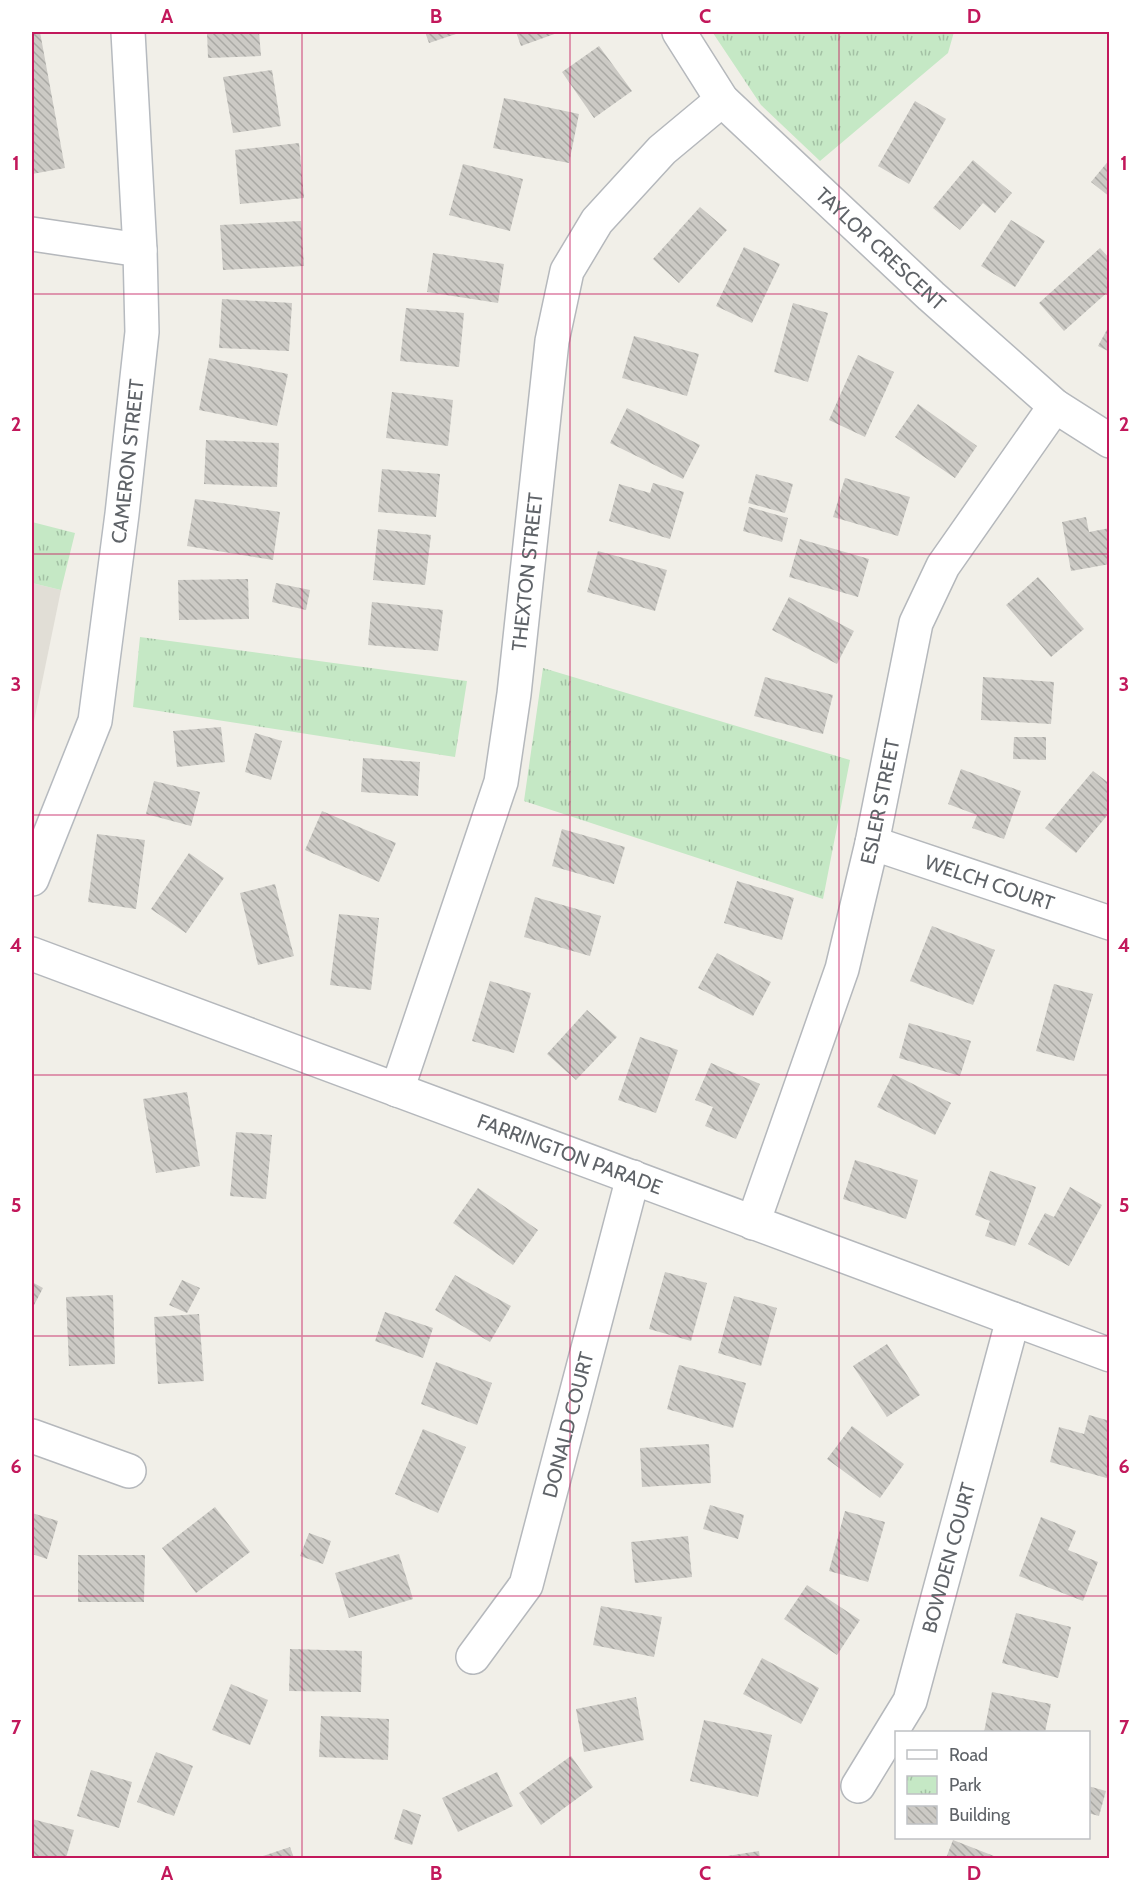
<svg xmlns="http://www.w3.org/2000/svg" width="1141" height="1890" viewBox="0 0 1141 1890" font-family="Cabin,sans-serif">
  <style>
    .education { fill: #e1ded6 }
    .park { fill: url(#park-tufts) }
    .building { fill: url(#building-back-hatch) }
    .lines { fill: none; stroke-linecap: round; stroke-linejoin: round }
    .street-casing { stroke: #b5b8bc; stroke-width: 36 }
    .secondary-casing { stroke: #b6babf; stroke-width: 36 }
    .street { stroke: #fff; stroke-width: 33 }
    .secondary { stroke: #fff; stroke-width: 33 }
    .grid { fill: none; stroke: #c2185b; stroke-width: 1.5; stroke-opacity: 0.55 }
    .labels { text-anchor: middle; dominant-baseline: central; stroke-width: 6; stroke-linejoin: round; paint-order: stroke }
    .street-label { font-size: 20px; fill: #5f6368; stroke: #fff }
    .neatline { fill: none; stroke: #c2185b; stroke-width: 2 }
    .grid-label { font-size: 20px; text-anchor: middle; font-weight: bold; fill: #c2185b }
  </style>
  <defs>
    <pattern id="park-tufts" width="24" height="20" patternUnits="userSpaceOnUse" patternTransform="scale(1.5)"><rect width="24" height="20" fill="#c5e8c5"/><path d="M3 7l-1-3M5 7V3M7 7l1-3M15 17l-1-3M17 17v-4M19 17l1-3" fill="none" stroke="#a3c0a4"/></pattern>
    <pattern id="building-back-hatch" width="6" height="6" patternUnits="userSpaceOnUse" patternTransform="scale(1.5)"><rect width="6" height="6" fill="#cccac5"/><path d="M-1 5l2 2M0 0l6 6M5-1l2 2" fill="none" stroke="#a9a8a4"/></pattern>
  </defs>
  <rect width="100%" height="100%" fill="#f1efe8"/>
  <path class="education" d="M32,583L61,590L32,731Z"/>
  <path class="park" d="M716,32H954L948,53L820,161L761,105L713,33Z
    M32,522L75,533L61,590L32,583Z
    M140,637L467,681L455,757L133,707Z
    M543,668L850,760L823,899L524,801Z"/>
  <path class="building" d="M32,32H40L65,168L32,174Z
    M207,32H259L261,56L208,58Z
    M425,32H462L429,43Z
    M516,32H560L521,46Z
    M599,46L632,91L594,118L562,72Z
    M272,70L281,126L233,133L223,77Z
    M504,98L579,114L569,163L493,148Z
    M915,101L946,119L909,184L878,166Z
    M299,143L304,198L240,204L235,150Z
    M1110,159V197L1091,182Z
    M973,160L1012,193L995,213L983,203L960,230L933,208Z
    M463,164L523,179L510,231L449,215Z
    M700,207L727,230L679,283L653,259Z
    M1011,220L1045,241L1015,287L981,266Z
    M301,221L304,266L223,270L220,225Z
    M744,247L780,264L752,323L716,306Z
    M1100,248L1110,259V290L1064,331L1039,303Z
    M433,253L504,264L498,303L427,292Z
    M222,299L292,303L289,351L219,348Z
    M793,303L828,313L808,382L774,372Z
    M406,308L464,313L459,367L400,361Z
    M1110,324V352L1098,346Z
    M634,336L699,354L687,396L622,378Z
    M858,355L894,372L865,437L829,420Z
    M209,358L288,374L277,426L199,410Z
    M392,392L453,400L448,446L386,438Z
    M918,404L977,446L955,478L895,437Z
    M627,408L700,445L683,479L610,443Z
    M206,440L279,443L277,487L204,484Z
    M382,469L440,474L436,517L378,512Z
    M756,474L793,484L785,513L748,503Z
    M845,478L910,497L898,536L833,517Z
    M653,483L684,492L670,539L609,521L619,484L650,493Z
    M195,499L280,512L273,560L187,546Z
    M749,507L788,518L782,542L743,531Z
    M1086,517L1089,532L1110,528V564L1071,571L1062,522Z
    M378,529L431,535L425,585L373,580Z
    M800,539L869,559L858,597L789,577Z
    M598,551L667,570L655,611L587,592Z
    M1038,577L1084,629L1051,657L1006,605Z
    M248,579L249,619L179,620L178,580Z
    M276,583L310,590L306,610L272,602Z
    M789,597L854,631L837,664L772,630Z
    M372,602L443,610L438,651L368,645Z
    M765,677L833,695L823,734L754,716Z
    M983,677L1054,682L1051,724L981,720Z
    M221,727L225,762L177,767L173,731Z
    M255,733L282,741L271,780L245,772Z
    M1014,737H1046V760L1013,759Z
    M363,758L420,762L418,796L361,792Z
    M961,769L1021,791L1004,839L972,828L977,815L948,804Z
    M1093,771L1110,784V812L1076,853L1045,828Z
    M154,781L200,792L191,826L146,814Z
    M322,811L396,843L379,882L305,850Z
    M562,829L625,847L614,884L552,866Z
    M97,834L145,840L136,909L88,902Z
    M189,853L224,878L186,933L151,909Z
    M737,881L794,898L782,940L724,923Z
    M275,884L294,956L258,965L240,893Z
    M535,897L601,916L590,956L524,937Z
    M339,914L379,918L371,990L330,985Z
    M932,926L995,950L973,1005L910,981Z
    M717,953L771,982L753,1016L698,988Z
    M490,981L531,993L514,1053L472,1041Z
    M1054,984L1093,994L1074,1061L1036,1051Z
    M587,1010L617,1037L576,1080L547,1054Z
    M909,1023L971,1041L960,1076L899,1058Z
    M640,1037L678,1050L656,1113L618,1100Z
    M711,1063L760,1084L736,1139L705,1126L713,1107L695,1100Z
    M893,1074L951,1103L935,1135L877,1107Z
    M187,1092L200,1166L156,1173L143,1099Z
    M236,1132L272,1135L266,1199L230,1196Z
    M855,1160L918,1180L906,1219L843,1199Z
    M990,1171L1036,1187L1015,1246L985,1236L990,1221L975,1215Z
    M1070,1187L1102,1205L1069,1266L1028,1244L1045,1213L1054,1217Z
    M478,1188L538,1230L513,1265L453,1223Z
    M665,1272L707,1283L691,1341L649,1329Z
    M455,1275L511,1306L490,1342L435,1310Z
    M182,1280L200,1288L187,1313L169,1305Z
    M32,1282L43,1288L32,1309Z
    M113,1295L115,1364L69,1366L66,1297Z
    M734,1296L777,1308L761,1366L718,1353Z
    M385,1312L433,1328L423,1358L375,1341Z
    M199,1314L204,1381L158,1384L154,1317Z
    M887,1344L920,1395L887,1417L853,1366Z
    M436,1362L492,1383L477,1425L421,1404Z
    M679,1365L746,1383L733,1428L667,1409Z
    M1089,1415L1110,1421V1479L1050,1462L1059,1427L1084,1434Z
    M852,1426L904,1464L880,1498L827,1459Z
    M423,1429L466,1447L438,1513L395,1494Z
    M709,1444L711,1483L642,1487L640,1448Z
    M710,1505L744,1515L738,1539L703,1529Z
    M215,1507L250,1552L196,1593L162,1548Z
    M845,1511L885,1522L868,1582L829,1571Z
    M32,1513L58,1521L47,1559L32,1554Z
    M1041,1517L1076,1531L1068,1550L1098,1562L1083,1601L1019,1576Z
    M309,1533L331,1541L323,1564L300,1556Z
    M688,1536L692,1577L635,1583L631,1542Z
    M399,1554L413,1599L349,1618L335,1573Z
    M78,1555H145L144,1602H78Z
    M807,1585L860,1620L837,1655L784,1619Z
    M601,1606L662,1617L654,1657L593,1645Z
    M1016,1613L1071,1627L1058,1678L1002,1663Z
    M290,1649L362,1651L361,1692L289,1691Z
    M762,1658L819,1688L801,1724L743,1694Z
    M231,1684L268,1700L250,1745L212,1730Z
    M992,1692L1051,1704L1045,1732H984Z
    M636,1697L644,1740L584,1752L576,1709Z
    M321,1716L389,1719L388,1760L319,1757Z
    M704,1720L772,1735L758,1797L690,1781Z
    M156,1752L193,1766L174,1816L137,1802Z
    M571,1756L593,1787L541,1825L519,1793Z
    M91,1770L132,1782L119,1828L77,1816Z
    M497,1772L513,1806L458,1832L442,1798Z
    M1088,1786L1106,1791L1099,1816L1088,1813Z
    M403,1809L421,1815L412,1845L394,1839Z
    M32,1819L74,1830L66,1858H32Z
    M953,1840L999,1858H946Z
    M290,1847L294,1858H257Z
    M759,1851L760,1858H721V1857Z"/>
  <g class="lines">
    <defs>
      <g id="street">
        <path id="s1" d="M679,32L722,100L931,296L1055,406L1110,441"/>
        <path d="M32,234L140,250"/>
        <path id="s2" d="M872,843L1110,923"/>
        <path id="s3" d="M32,954L1110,1355"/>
        <path id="s4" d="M397,1090L501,782L514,694L552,341L567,271L597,221L662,150L722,100"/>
        <path id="s5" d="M753,1223L842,969L872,843L916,623L943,566L1055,406"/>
        <path d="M32,1436L129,1471"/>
        <path id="s6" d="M473,1657L526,1585L633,1177"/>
        <path id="s7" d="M858,1786L910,1701L1013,1319"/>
      </g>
      <g id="secondary">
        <path id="s8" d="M32,879L95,721L122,514L142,332L140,250L128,32"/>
      </g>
    </defs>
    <use href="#street" class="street-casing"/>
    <use href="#secondary" class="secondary-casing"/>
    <use href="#street" class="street"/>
    <use href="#secondary" class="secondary"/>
  </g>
  <path class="grid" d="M302,32V1858M570,32V1858M839,32V1858M32,294H1110M32,554H1110M32,815H1110M32,1075H1110M32,1336H1110M32,1596H1110"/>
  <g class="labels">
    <g class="street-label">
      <text stroke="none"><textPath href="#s1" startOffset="298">TAYLOR CRESCENT</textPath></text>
      <text stroke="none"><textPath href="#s8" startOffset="432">CAMERON STREET</textPath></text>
      <text stroke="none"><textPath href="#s4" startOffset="537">THEXTON STREET</textPath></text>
      <text stroke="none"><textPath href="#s5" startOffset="441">ESLER STREET</textPath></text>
      <text stroke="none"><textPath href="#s2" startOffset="124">WELCH COURT</textPath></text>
      <text stroke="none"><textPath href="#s3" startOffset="574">FARRINGTON PARADE</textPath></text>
      <text stroke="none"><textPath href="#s6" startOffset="255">DONALD COURT</textPath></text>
      <text stroke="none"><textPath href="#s7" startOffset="248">BOWDEN COURT</textPath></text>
    </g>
  </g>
  <rect width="1141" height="1890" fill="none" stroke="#ffffff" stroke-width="66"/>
  <rect x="895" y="1731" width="195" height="108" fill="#ffffff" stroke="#bfc1c3" stroke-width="1.5"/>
  <rect x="907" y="1750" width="30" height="9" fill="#ffffff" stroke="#bfc1c3" stroke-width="1.5"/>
  <text x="949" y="1761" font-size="18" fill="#5f6368">Road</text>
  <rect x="907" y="1776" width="30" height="18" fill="url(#park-tufts)" stroke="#bfc1c3" stroke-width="1.5"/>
  <text x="949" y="1791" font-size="18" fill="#5f6368">Park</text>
  <rect x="907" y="1806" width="30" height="18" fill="url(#building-back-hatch)" stroke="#bfc1c3" stroke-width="1.5"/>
  <text x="949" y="1821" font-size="18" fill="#5f6368">Building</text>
  <rect x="33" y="33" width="1075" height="1824" class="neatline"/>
  <g class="grid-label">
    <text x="167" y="23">A</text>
    <text x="436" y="23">B</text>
    <text x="705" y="23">C</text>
    <text x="974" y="23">D</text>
    <text x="16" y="170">1</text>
    <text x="1124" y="170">1</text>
    <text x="16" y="431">2</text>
    <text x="1124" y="431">2</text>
    <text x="16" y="691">3</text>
    <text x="1124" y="691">3</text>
    <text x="16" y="952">4</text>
    <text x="1124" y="952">4</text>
    <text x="16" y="1212">5</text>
    <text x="1124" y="1212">5</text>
    <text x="16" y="1473">6</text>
    <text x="1124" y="1473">6</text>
    <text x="16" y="1734">7</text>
    <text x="1124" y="1734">7</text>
    <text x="167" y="1880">A</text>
    <text x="436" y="1880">B</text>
    <text x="705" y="1880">C</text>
    <text x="974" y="1880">D</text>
  </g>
</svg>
